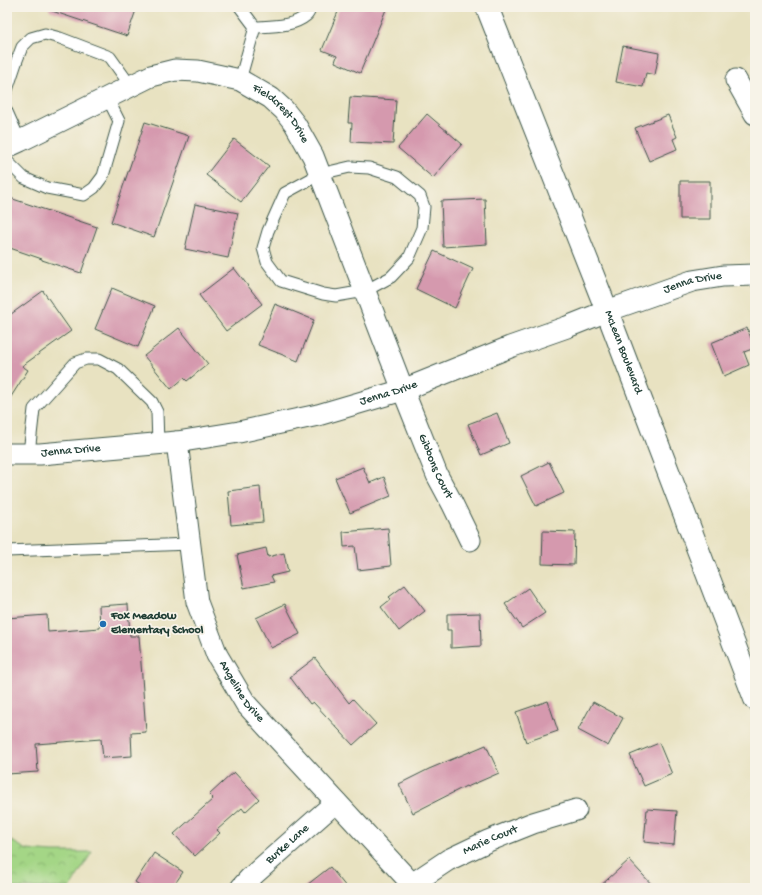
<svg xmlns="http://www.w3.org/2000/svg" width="762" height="895" viewBox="0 0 762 895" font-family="'Gochi Hand',sans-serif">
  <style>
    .park { fill: url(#park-crowns); stroke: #628a5d }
    .building { fill: #d599ae }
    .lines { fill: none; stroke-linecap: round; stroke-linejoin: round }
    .lane-casing { stroke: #3d5649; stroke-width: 13 }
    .street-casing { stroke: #3d5649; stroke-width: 23 }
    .secondary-casing { stroke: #3d5649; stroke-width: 24 }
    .lane { stroke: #fff; stroke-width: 11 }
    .street { stroke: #fff; stroke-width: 21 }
    .secondary { stroke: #fff; stroke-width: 22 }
    .poi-dot { fill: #1f6fb2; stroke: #f7f3e8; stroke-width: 1.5 }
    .labels { text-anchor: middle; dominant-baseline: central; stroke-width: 3.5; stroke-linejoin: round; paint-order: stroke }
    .street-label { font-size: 12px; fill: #1f3d34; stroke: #f7f3e8 }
    .poi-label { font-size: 12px; font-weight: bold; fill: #1f3d34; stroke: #f7f3e8; text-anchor: start }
  </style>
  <defs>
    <pattern id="park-crowns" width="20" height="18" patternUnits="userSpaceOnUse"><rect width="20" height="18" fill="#a4d686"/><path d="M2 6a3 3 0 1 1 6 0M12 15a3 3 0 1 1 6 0" fill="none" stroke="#85af6e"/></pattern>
  </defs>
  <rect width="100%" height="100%" fill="#f7f3e8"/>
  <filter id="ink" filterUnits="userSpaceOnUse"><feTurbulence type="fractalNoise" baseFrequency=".025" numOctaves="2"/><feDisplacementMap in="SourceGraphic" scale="8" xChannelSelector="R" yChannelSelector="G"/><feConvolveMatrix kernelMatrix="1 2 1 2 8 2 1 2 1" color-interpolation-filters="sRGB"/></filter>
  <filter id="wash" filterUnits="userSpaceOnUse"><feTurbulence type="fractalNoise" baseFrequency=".012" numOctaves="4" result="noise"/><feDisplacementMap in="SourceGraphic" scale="16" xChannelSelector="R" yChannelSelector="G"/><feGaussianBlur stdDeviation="0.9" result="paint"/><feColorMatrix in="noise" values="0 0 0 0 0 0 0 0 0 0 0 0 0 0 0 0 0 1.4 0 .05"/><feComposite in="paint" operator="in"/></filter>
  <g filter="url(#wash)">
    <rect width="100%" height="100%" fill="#e8e2c1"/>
    <path class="park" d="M7,838L27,850L53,852H92L70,888H7Z"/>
    <g id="blocks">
      <path class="building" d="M49,7H137L127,36L49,10Z
        M340,7H387L360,73L335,62L337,56L322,50Z
        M623,46L659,53L655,75L646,73L643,87L616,82Z
        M350,97L396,100L393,144L351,142L352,123H348Z
        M427,114L462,144L433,178L398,148Z
        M668,115L677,137L673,139L677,149L649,161L635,128Z
        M145,122L189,136L154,237L111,222Z
        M234,139L269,166L241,202L206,175Z
        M680,181H710V219H680Z
        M7,197L97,227L81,273L42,260V259L7,247Z
        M485,199L487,244L443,247L441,201Z
        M195,204L238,213L228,258L185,249Z
        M434,251L473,269L455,308L416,289Z
        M234,268L262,304L226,331L199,295Z
        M112,288L155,306L138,347L95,329Z
        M43,291L71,331L22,366L28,370L7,403V317Z
        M275,304L314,320L298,361L258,345Z
        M179,328L208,364L187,381L184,378L171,389L144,356Z
        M747,328L755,348L744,352L749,365L724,376L711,343Z
        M497,413L509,443L481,455L468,424Z
        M549,462L564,493L536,506L521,476Z
        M363,467L370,483L384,477L391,496L350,513L335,478Z
        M260,487L263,522L231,525L228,491Z
        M388,528L391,566L358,570L355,546L344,547L343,532Z
        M543,531L575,532L574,565L542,564Z
        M266,548L268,557L284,553L288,572L271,576L274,582L244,588L237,555Z
        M405,585L425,611L399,631L381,607L391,599L389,597Z
        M528,588L545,613L522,628L505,604Z
        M128,604L130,636H139L146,732L131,733L132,756L103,758L101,739L36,744L38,772L7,774V618L47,615L48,632L100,628L99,606Z
        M285,604L300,634L271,648L256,618Z
        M480,613L481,646L451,648V630H447V614Z
        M315,658L349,703L353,699L376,724L353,745L313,702L310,704L290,677Z
        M548,701L558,731L526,742L516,712Z
        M593,702L623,718L608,746L578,730Z
        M659,743L672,774L644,786L630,755Z
        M486,745L499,773L467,787L466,786L413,813L399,784L429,769Z
        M234,772L259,799L245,812L242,808L217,830L220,833L195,856L174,834L213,799L209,795Z
        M647,809L677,811L674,845L644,842Z
        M154,853L183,872L172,888H144L135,882Z
        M629,860L655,888H598Z
        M330,867L347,888H303Z"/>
    </g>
  </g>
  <g filter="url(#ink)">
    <use href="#blocks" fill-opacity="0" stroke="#3d5649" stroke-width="1"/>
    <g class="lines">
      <defs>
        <path id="lane" d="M240,7L255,27
          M255,27C272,26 293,27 307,15C309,13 310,10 311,7
          M240,80L255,27
          M7,90L17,60L22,47L31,38L45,34L60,38L110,57L130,85
          M7,112L20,141
          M7,161L24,178L47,188L84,195L94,188L103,176L119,121L107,97
          M350,167L369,168L397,177L420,196L424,207L422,228L409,258L391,277L365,291L336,296L323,294L281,281L267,262L263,248L268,231L285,193L320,174Z
          M29,453L34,409L75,363L86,359H99L118,369L152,402L157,412L158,444
          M7,551L190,544"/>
        <g id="street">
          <path d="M736,80L755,114"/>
          <path id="s1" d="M7,147L20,141L151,76L175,70L198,71L240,80L271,98L284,110L295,124L313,156L403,390L437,475L452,503L470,540"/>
          <path id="s2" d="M177,442L197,602L217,655L246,704L412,884L414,888"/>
          <path id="s3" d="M7,454H40L177,442L239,432L318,415L403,390L510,347L567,327L607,311L692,281L723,276L755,275"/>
          <path id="s4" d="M412,884L448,860L488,841L533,823L576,810"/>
          <path id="s5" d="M241,888L250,878L336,802"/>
        </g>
        <g id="secondary">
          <path id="s6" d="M487,7L607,311L755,699"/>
        </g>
      </defs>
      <use href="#lane" class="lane-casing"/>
      <use href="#street" class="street-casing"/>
      <use href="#secondary" class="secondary-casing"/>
      <use href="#lane" class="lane"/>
      <use href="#street" class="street"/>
      <use href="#secondary" class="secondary"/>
    </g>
  </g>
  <circle class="poi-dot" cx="103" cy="624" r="4"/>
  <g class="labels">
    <g class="street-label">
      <text stroke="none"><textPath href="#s1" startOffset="305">Fieldcrest Drive</textPath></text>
      <text stroke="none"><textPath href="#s3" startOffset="712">Jenna Drive</textPath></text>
      <text stroke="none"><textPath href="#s6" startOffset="371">McLean Boulevard</textPath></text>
      <text stroke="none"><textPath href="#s3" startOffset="388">Jenna Drive</textPath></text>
      <text stroke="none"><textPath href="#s3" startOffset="64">Jenna Drive</textPath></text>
      <text stroke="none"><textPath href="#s1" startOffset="693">Gibbons Court</textPath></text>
      <text stroke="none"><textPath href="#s2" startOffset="262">Angeline Drive</textPath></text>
      <text stroke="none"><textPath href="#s4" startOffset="90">Marie Court</textPath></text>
      <text stroke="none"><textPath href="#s5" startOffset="64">Burke Lane</textPath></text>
    </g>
    <g class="poi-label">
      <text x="111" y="617">Fox Meadow<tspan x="111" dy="14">Elementary School</tspan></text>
    </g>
  </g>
  <rect width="762" height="895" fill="none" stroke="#f7f3e8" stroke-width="24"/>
</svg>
